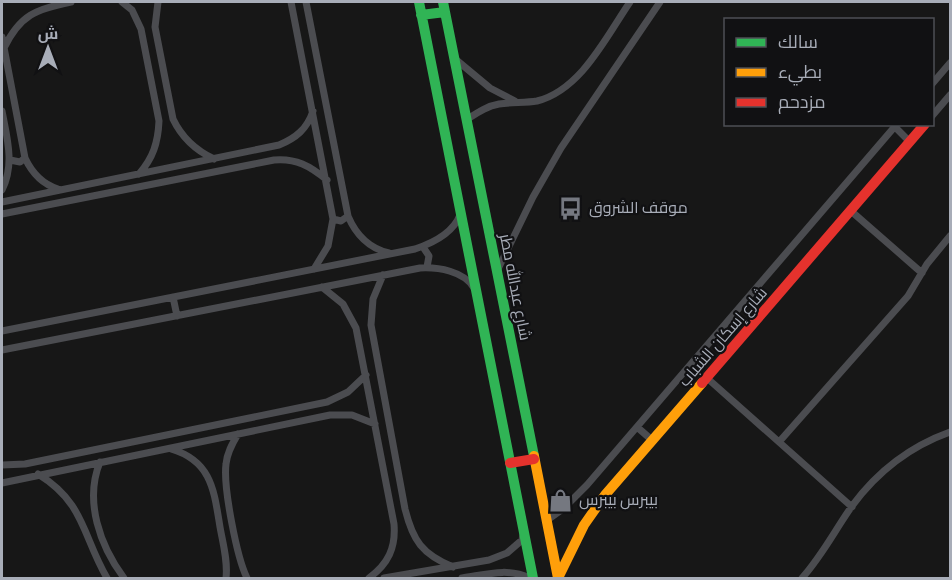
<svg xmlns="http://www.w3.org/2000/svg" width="952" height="580" viewBox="0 0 952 580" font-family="'Source Sans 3',Cairo,sans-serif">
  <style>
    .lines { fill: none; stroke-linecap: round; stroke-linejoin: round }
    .street { stroke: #4b4c50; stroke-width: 7 }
    .fast { stroke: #30b455; stroke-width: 10 }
    .slow { stroke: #ff9f0a; stroke-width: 10 }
    .jam { stroke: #e5322d; stroke-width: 10 }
    .labels { text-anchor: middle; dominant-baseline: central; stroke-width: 4.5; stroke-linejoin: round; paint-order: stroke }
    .poi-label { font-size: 16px; fill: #a8adb8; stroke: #111113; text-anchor: start }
    .street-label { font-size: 16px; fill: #a8adb8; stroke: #111113 }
  </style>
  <rect width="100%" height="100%" fill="#171717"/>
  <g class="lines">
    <path class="street" d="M122,2L132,10L141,29L159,121C158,143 153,158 139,174
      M158,2L155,27L173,119C182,138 195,150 214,159
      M291,2L333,219L328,246L314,269
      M306,2L348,216C356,235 368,248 389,253
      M2,37L25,158C32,173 42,184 58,189
      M4,48C20,15 36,9 71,2
      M454,58L490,88L515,101
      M932,84L950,63
      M2,111C7,138 15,164 2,190
      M932,116L950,95
      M466,120C477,113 487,106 499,104C512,102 525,103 537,101C581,90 606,37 630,2
      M895,127L910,142
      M10,160L20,162L25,158
      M2,202L279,145C296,138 307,129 313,111
      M851,211L922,273
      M2,214L274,160C296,158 310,166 327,180
      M333,219L341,221L348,216
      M423,247L429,256L427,267
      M497,271L533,197L561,148L660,2
      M383,275L373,299L371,325L405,509C413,541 422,554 453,567
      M322,287L343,304L356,328L394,524C396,548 388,564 369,578
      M173,297L177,316
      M2,331L415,249C433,243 453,233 460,215
      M2,350L420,268C438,267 464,271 474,288
      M707,378L852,507
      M637,427L653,441
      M238,434C232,444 227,453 226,464C223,487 237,558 247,578
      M779,442L908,296L927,264L950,236
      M171,449C212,461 214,491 220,527C223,544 228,561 226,578
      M100,462C84,501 100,546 124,578
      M2,465L25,464L327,402L348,392L366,375
      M38,474C85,503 82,535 107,578
      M2,483L330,415H352L375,424
      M546,521L563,509L587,485L897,124
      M384,578L489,560L507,553L522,540L523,534
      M462,578C484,575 508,567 529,578
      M802,578C822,556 835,530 852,506C877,472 911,446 950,432"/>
    <path class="fast" d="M419,2L533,578
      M443,2L534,456
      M421,15L445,12"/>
    <path class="slow" d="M534,456L558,578
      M558,578L584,525L605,495L702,383"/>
    <path class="jam" d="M702,383L925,124
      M510,463L534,459"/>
  </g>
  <defs>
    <symbol id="bus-bare" viewBox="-9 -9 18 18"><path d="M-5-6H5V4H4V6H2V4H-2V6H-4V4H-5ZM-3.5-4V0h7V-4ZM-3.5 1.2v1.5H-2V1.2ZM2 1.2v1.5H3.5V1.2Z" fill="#757880" stroke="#111113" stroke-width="2.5" paint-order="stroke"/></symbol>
    <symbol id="shop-bare" viewBox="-9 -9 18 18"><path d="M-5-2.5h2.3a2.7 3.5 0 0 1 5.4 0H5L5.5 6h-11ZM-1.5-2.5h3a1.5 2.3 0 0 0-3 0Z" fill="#757880" stroke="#111113" stroke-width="2.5" paint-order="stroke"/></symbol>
  </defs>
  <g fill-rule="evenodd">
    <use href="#bus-bare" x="554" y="192" width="33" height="33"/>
    <use href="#shop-bare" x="544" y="484" width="33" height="33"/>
  </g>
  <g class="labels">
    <g class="poi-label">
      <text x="589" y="208">موقف الشروق</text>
      <text x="579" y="500">بيبرس بيبرس</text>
    </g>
    <g class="street-label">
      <text transform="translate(515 287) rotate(79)">شارع عبدالله مطر</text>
      <text transform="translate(723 337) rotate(-49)">شارع إسكان الشباب</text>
    </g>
  </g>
  <rect width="952" height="580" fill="none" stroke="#a8adb8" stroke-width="6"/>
  <rect x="724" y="18" width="210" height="108" fill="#111113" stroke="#4d4f55" stroke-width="1.5"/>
  <rect x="736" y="38" width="30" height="9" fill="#30b455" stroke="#4d4f55" stroke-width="1.5"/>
  <text x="778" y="48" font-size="18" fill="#a8adb8">سالك</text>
  <rect x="736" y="68" width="30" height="9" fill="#ff9f0a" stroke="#4d4f55" stroke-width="1.5"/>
  <text x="778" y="78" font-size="18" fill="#a8adb8">بطيء</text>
  <rect x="736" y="98" width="30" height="9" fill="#e5322d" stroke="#4d4f55" stroke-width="1.5"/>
  <text x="778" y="108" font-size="18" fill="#a8adb8">مزدحم</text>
  <g transform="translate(48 48)" stroke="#111113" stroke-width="4.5" paint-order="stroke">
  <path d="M0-4.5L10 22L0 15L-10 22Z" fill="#a8adb8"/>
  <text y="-9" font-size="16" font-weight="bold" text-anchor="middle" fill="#a8adb8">ش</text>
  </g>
</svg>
